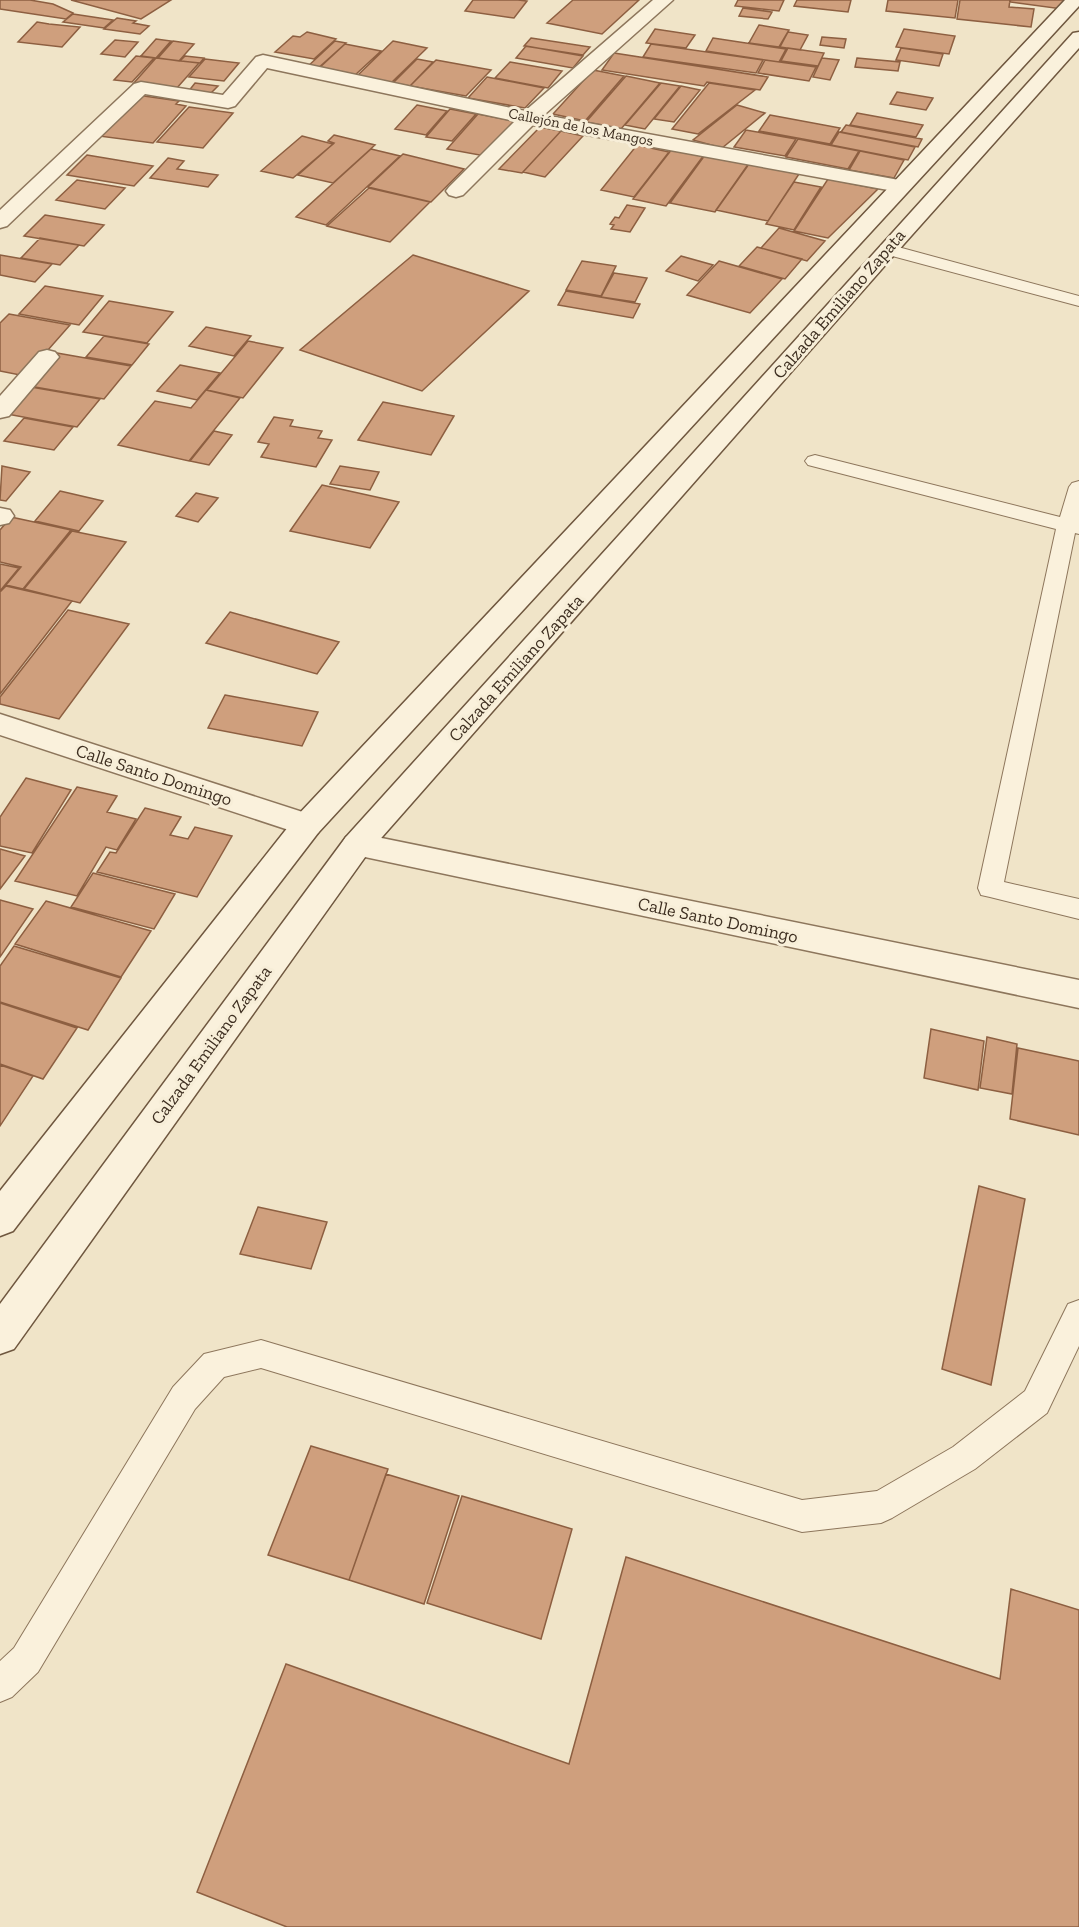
<svg xmlns="http://www.w3.org/2000/svg" width="1079" height="1927" viewBox="0 0 1079 1927" font-family="'Zilla Slab',serif">
  <style>
    .building { fill: #cf9f7d; stroke: #8d5f41; stroke-width: 1.5 }
    .lines { fill: none; stroke-linecap: round; stroke-linejoin: round }
    .lane-casing { stroke: #8d765c; stroke-width: 2 }
    .street-casing { stroke: #8d765c; stroke-width: 3 }
    .secondary-casing { stroke: #6f573f; stroke-width: 3 }
    .lane { fill: #faf1dc; fill-rule: evenodd }
    .street { fill: #faf1dc; fill-rule: evenodd }
    .secondary { fill: #faf1dc; fill-rule: evenodd }
    .labels { text-anchor: middle; dominant-baseline: central; stroke-width: 6; stroke-linejoin: round; paint-order: stroke }
    .far-street-label { font-size: 15px; fill: #3d2e20; stroke: #f7eed8 }
    .street-label { font-size: 18px; fill: #3d2e20; stroke: #f7eed8 }
  </style>
  <rect width="100%" height="100%" fill="#f0e4c8"/>
  <path class="building" d="M0,0H30L53,4L73,13L66,19L0,9Z
    M71,0H171L141,19Z
    M473,0H518L527,1L514,18L465,11Z
    M573,0H639L602,34L547,23Z
    M738,0H784L779,11L735,6Z
    M797,0H851L848,12L794,6Z
    M888,0H958L955,18L886,11Z
    M960,0H1010L1009,7L1034,9L1031,27L957,19Z
    M1011,0H1064L1062,9L1010,2Z
    M743,8L772,12L768,19L739,16Z
    M73,14L113,20L104,28L63,22Z
    M117,18L136,21L133,23L149,26L140,34L104,29Z
    M37,22L49,24L80,27L62,47L18,42Z
    M759,25L789,30L779,47L749,43Z
    M655,29L695,35L686,48L646,43Z
    M904,29L955,36L949,54L896,47Z
    M307,32L336,39L314,59L275,52L293,36L300,37Z
    M788,32L808,35L800,50L780,47Z
    M822,37L846,39L844,48L820,45Z
    M531,38L590,47L583,55L524,46Z
    M713,38L786,49L779,62L706,51Z
    M156,39L171,41L156,58L141,56Z
    M115,40L138,42L125,57L101,54Z
    M173,41L194,44L179,61L158,58Z
    M335,41L346,43L316,70L306,68Z
    M393,41L427,48L391,83L357,76Z
    M345,44L381,51L354,76L317,70Z
    M651,44L763,60L756,73L643,57Z
    M526,46L583,56L573,68L516,58Z
    M788,48L824,53L818,66L781,61Z
    M901,48L943,54L939,66L896,60Z
    M614,53L768,77L760,90L707,82L704,86L602,70Z
    M136,56L154,58L132,82L114,80Z
    M185,56L204,58L200,63L180,61Z
    M156,58L199,63L176,89L133,84Z
    M822,58L839,60L830,80L813,77Z
    M857,58L900,62L898,71L855,67Z
    M205,59L239,63L224,81L189,77Z
    M417,59L433,62L410,86L393,83Z
    M436,60L491,70L466,96L410,86Z
    M765,60L816,67L809,81L758,73Z
    M510,62L562,71L548,88L495,78Z
    M593,70L624,76L585,121L553,114Z
    M626,76L660,83L621,129L586,122Z
    M487,77L544,88L525,108L468,98Z
    M195,83L218,86L210,94L188,92Z
    M661,83L680,86L645,129L625,125Z
    M709,83L755,90L698,134L672,129Z
    M681,86L700,90L674,122L654,119Z
    M897,92L933,98L926,110L890,104Z
    M137,95L179,101L176,104L186,106L153,143L99,136Z
    M417,105L447,111L426,135L395,129Z
    M737,105L765,113L722,148L693,140Z
    M189,107L233,113L203,148L157,142Z
    M450,109L476,114L452,141L426,137Z
    M857,113L923,125L916,137L850,125Z
    M478,114L514,121L485,156L447,149Z
    M770,115L840,128L830,144L759,131Z
    M846,125L922,139L918,147L841,132Z
    M540,127L561,131L522,173L499,169Z
    M746,130L796,139L785,156L734,147Z
    M561,131L583,136L545,177L523,172Z
    M839,132L915,147L908,160L831,145Z
    M334,135L375,145L333,183L298,175L334,143L328,141Z
    M302,136L333,144L293,178L261,171Z
    M798,139L859,151L848,169L786,157Z
    M637,145L669,152L634,197L601,190Z
    M371,149L400,156L326,225L296,217Z
    M672,149L704,155L666,206L633,199Z
    M860,151L904,160L894,178L849,170Z
    M403,154L464,169L431,202L368,187Z
    M87,155L153,166L134,186L67,175Z
    M705,155L749,164L715,212L670,203Z
    M168,158L184,161L177,169L218,175L208,187L150,178Z
    M749,163L799,174L768,221L716,210Z
    M828,179L878,189L828,238L794,231Z
    M77,180L125,188L105,209L56,200Z
    M794,182L821,187L794,230L766,224Z
    M369,188L430,202L390,242L327,226Z
    M627,205L645,208L630,232L611,229L614,225L610,224L615,217L619,218Z
    M45,215L104,225L84,246L24,236Z
    M779,228L825,241L807,261L761,248Z
    M40,238L79,245L60,265L21,258Z
    M757,247L802,259L785,279L739,266Z
    M0,255L52,264L35,282L0,275Z
    M413,255L529,291L422,391L300,350Z
    M681,256L713,265L698,281L666,271Z
    M582,261L616,266L601,296L566,290Z
    M719,261L782,279L750,313L687,295Z
    M614,273L647,278L635,302L601,297Z
    M45,286L103,296L79,325L19,314Z
    M566,291L640,304L633,318L558,305Z
    M109,301L173,312L147,343L83,332Z
    M9,314L70,325L25,376L0,371V323Z
    M206,327L251,336L234,356L189,346Z
    M104,336L149,344L132,365L86,357Z
    M248,341L283,348L243,398L207,390Z
    M57,353L131,366L104,399L29,386Z
    M180,365L220,373L197,400L157,391Z
    M31,387L100,399L77,427L7,414Z
    M206,390L240,398L189,461L118,445L155,401L191,408Z
    M383,402L454,416L431,455L358,440Z
    M274,417L293,420L290,426L322,431L318,438L332,440L316,467L261,457L269,444L258,442Z
    M24,418L73,427L54,450L4,441Z
    M214,431L232,435L209,465L190,461Z
    M2,466L30,472L6,501L0,500Z
    M340,466L379,472L370,490L330,484Z
    M322,485L399,502L370,548L290,531Z
    M60,491L103,501L79,531L35,521Z
    M196,493L218,498L198,522L176,516Z
    M11,517L71,530L23,589L6,585L21,567L0,562V530Z
    M72,531L126,542L80,603L24,589Z
    M0,564L19,568L0,591Z
    M6,586L72,601L0,694V592Z
    M68,610L129,624L59,719L0,704V697Z
    M230,612L339,642L317,674L206,643Z
    M225,695L318,712L302,746L208,728Z
    M26,778L71,790L32,853L0,846V817Z
    M77,787L117,796L107,812L136,819L117,850L106,847L77,896L15,881Z
    M145,808L181,817L170,835L188,839L195,827L232,836L197,897L97,872L110,852L116,853Z
    M0,849L25,856L0,889Z
    M93,873L175,894L154,929L71,907Z
    M0,900L33,909L0,957Z
    M46,901L151,931L121,977L15,944Z
    M14,946L121,978L88,1030L0,1002V966Z
    M0,1003L77,1028L43,1079L0,1064Z
    M931,1029L984,1041L978,1090L924,1078Z
    M987,1037L1017,1044L1012,1094L980,1088Z
    M1018,1048L1079,1061V1135L1010,1119Z
    M0,1065L33,1076L0,1126Z
    M979,1186L1025,1199L991,1385L942,1369Z
    M258,1207L327,1222L311,1269L240,1254Z
    M311,1446L388,1469L349,1580L268,1555Z
    M386,1474L459,1496L424,1604L349,1580Z
    M462,1496L572,1529L541,1639L427,1603Z
    M626,1557L1000,1679L1011,1589L1079,1610V1927H287L197,1892L286,1664L569,1764Z"/>
  <g class="lines">
    <defs>
      <path id="lane" d="M887,244L1079,296V306L881,253L879,249L881,245Z
        M815,455L1060,517L1069,487L1072,483L1079,481V534L1075,533L1004,882L1079,899V919L990,897L981,895L978,888L1056,529L808,465L805,461L808,457Z
        M1079,1300V1346L1047,1413L975,1469L892,1518L881,1523L802,1532L261,1368L224,1377L195,1409L38,1672L12,1697L0,1702V1661L14,1648L173,1387L204,1354L261,1340L802,1500L877,1491L953,1447L1025,1391L1068,1304Z"/>
      <path id="street" d="M653,0H673L544,115L899,180L906,182L909,186L906,190L899,192L533,125L463,195L456,197L449,195L446,191L449,187L515,121L267,68L235,106L228,108L145,94L7,226L0,228V210L134,84L141,82L223,95L256,57L263,55L525,111Z
        M47,350L55,352L59,357L9,416L0,418V396L39,352Z
        M0,508L10,510L14,516L9,523L0,525Z
        M0,714L318,817L322,825L318,833L307,836L0,735Z
        M357,833L1079,980V1008L346,853L341,845L346,837Z"/>
      <path id="secondary" d="M1065,0H1079V6L318,833L13,1231L0,1236V1191L296,817Z
        M1079,32V48L895,254L368,853L14,1349L0,1354V1304L346,837L1073,33Z"/>
    </defs>
    <use href="#lane" class="lane-casing"/>
    <use href="#street" class="street-casing"/>
    <use href="#secondary" class="secondary-casing"/>
    <use href="#lane" class="lane"/>
    <use href="#street" class="street"/>
    <use href="#secondary" class="secondary"/>
  </g>
  <g class="labels">
    <g class="far-street-label">
      <text transform="translate(581 127) rotate(11)">Callejón de los Mangos</text>
    </g>
    <g class="street-label">
      <text transform="translate(839 304) rotate(-49)">Calzada Emiliano Zapata</text>
      <text transform="translate(516 668) rotate(-48)">Calzada Emiliano Zapata</text>
      <text transform="translate(154 775) rotate(18)">Calle Santo Domingo</text>
      <text transform="translate(718 920) rotate(12)">Calle Santo Domingo</text>
      <text transform="translate(211 1045) rotate(-54)">Calzada Emiliano Zapata</text>
    </g>
  </g>
</svg>
